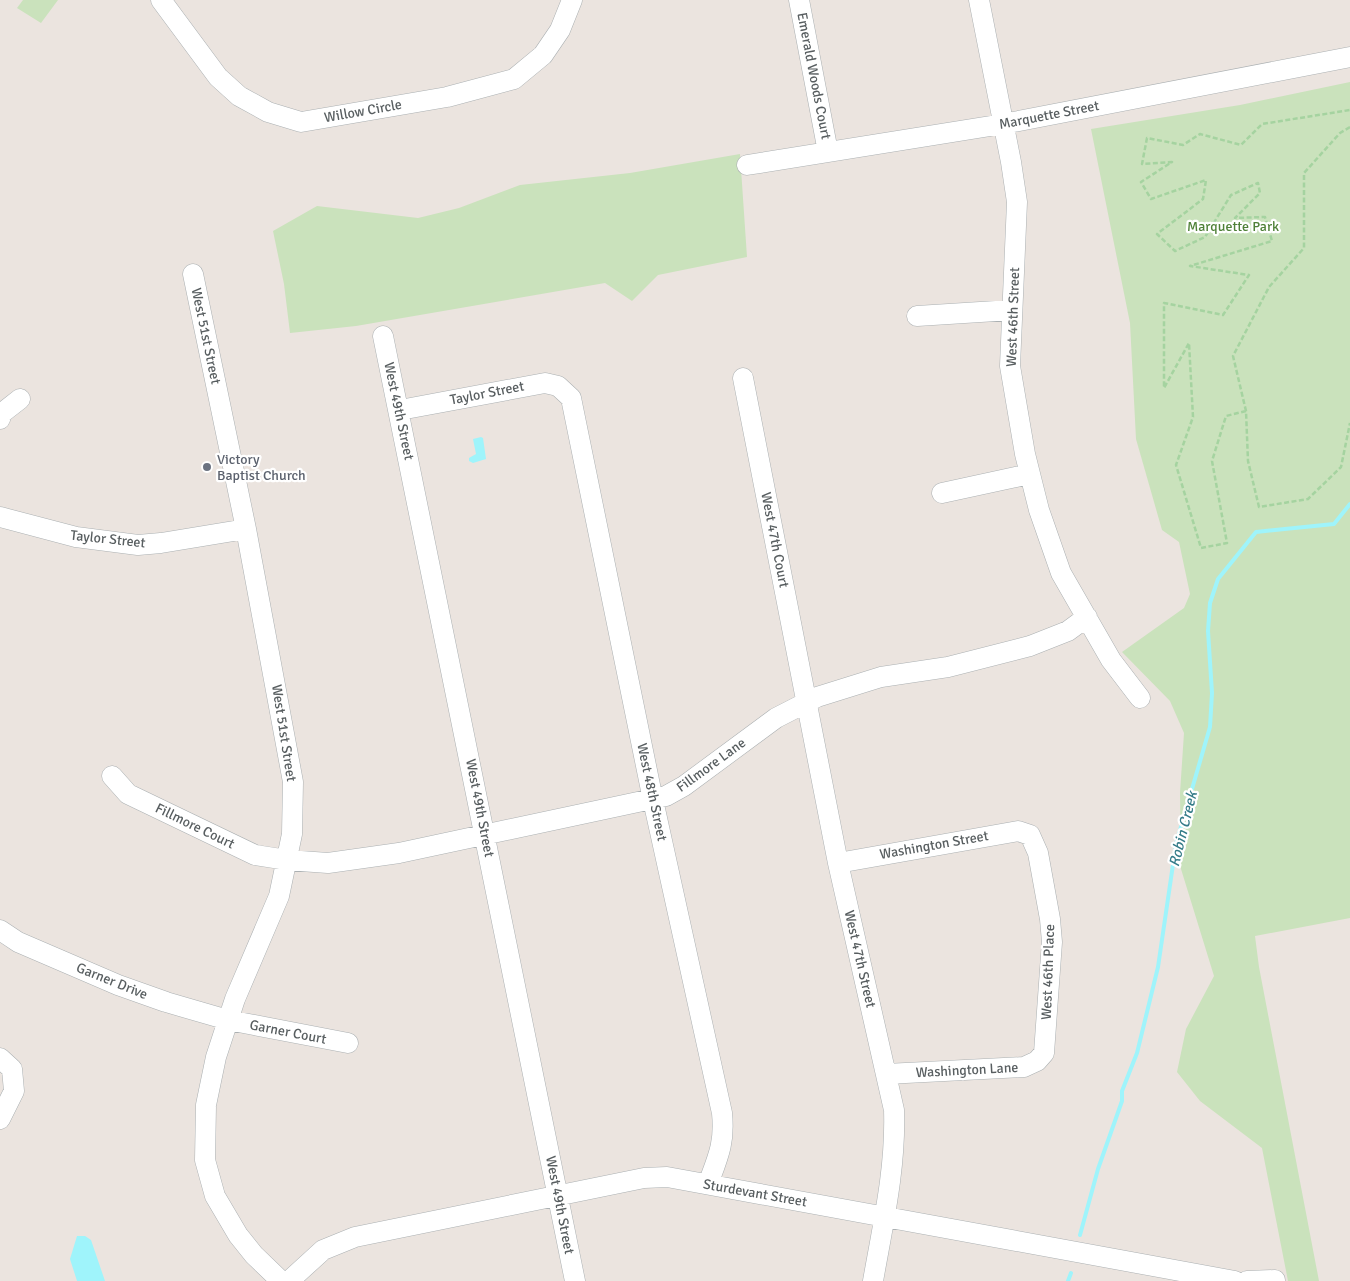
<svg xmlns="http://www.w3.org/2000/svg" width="1350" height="1281" viewBox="0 0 1350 1281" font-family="Signika,sans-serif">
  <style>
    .green { fill: #cae2bc }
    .water { fill: #9ff4fb }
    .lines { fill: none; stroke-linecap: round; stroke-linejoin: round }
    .stream { stroke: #9ff4fb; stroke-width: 4 }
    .minor-casing { stroke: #abb0b2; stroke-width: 21 }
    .path { stroke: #a5d3a0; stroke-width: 2.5; stroke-dasharray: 5 2.5; stroke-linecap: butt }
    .minor { stroke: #fff; stroke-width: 20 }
    .worship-dot { fill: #6b7280; stroke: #fff; stroke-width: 2 }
    .labels { text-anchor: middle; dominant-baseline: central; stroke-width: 4.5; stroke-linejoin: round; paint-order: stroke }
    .street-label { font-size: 14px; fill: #585e60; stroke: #fff }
    .park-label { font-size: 14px; fill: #4e8037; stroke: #fff }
    .worship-label { font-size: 14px; fill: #5b616d; stroke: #fff; text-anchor: start }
    .water-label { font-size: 15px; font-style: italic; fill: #357c89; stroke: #fff }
  </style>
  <rect width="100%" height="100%" fill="#ebe4df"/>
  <path class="green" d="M23,0H58L41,23L17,8Z
    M1350,82V918L1255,936L1259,967L1319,1281H1288L1262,1148L1200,1101L1177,1072L1186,1029L1214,976L1181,869L1180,793L1184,733L1170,701L1122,652L1184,608L1190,594L1179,542L1162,530L1136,439L1130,323L1091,129L1240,105Z
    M740,154L747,257L658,275L632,301L605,283L356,326L290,333L284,284L273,231L317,206L418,218L459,208L520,185L630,173Z"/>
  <path class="water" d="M481,437L483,438L486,459L473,463L469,461V458L476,454L473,439Z
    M77,1236H85L91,1240L105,1281H77L70,1259Z"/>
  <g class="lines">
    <path class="stream" d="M1080,1235L1098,1169L1122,1101V1091L1137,1053L1158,967L1176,844L1210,727L1212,693L1208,631L1210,603L1218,579L1256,532L1334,524L1350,504
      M1068,1281L1071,1273"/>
    <defs>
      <path id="minor" d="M161,0L218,77L239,96L268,112L301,122L447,97L514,79L543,55L560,30L572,0
        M799,0L828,152
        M979,0L1011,162L1017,202L1010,366L1025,454L1039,510L1061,573L1111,660L1140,698
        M747,165L1003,124L1350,57
        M193,274L246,529L293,782L292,834L279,896L235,999L216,1057L206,1105L205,1160L215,1196L238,1235L254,1255L281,1281
        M917,316L1012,310
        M383,336L575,1281
        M743,378L838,863L894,1110C896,1168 883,1224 873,1281
        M400,410L545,383L558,386L571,398L653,800L722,1113C725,1143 718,1157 708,1184
        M0,419L2,413L20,399
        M942,493L1030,474
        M0,517L76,537L138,545L161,543L246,529
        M112,776L128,794L255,855L287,860L328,863L399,853L666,796L684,786L776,718L817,697L881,677L948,667L1030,646L1068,631L1087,617
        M838,863L1018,831L1030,835L1038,853L1050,919L1052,942L1044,1053L1037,1061L1024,1067L886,1074
        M0,930L18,942L118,985L166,1002L228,1020L348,1043
        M0,1058L12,1069L14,1091L0,1119
        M289,1281L323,1250L355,1237L644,1178L667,1177L1235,1281
        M1247,1281L1275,1280"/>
    </defs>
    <use href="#minor" class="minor-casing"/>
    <path class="path" d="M1350,127L1340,133L1304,173V248L1269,287L1233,356L1246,411L1248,461L1259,507L1308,499L1341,467L1350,423
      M1246,411L1226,416L1212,461L1227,543L1201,548L1176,465L1193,417L1189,343L1164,388V303L1223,315L1249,275L1190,266L1272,241L1265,217L1235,218L1260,193L1258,183L1231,195L1205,237L1175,251L1157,234L1203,199L1206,180L1151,199L1141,182L1172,162L1142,164L1147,138L1183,145L1200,134L1241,145L1262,124L1350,110"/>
    <use href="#minor" class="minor"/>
  </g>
  <circle class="worship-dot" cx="207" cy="467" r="5"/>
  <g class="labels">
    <g class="street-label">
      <text transform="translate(814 76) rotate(79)">Emerald Woods Court</text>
      <text transform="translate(363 111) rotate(-10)">Willow Circle</text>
      <text transform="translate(1049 115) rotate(-11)">Marquette Street</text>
      <text transform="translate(1013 317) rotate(-88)">West 46th Street</text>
      <text transform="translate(206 336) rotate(78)">West 51st Street</text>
      <text transform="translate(487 393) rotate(-11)">Taylor Street</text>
      <text transform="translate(399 411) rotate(78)">West 49th Street</text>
      <text transform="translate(108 539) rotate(6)">Taylor Street</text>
      <text transform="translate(775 540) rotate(79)">West 47th Court</text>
      <text transform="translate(284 733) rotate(81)">West 51st Street</text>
      <text transform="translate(711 765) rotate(-36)">Fillmore Lane</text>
      <text transform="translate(652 792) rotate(78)">West 48th Street</text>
      <text transform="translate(480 808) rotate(79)">West 49th Street</text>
      <text transform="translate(195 826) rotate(26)">Fillmore Court</text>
      <text transform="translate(934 845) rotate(-10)">Washington Street</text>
      <text transform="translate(860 959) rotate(77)">West 47th Street</text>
      <text transform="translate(1048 972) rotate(-88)">West 46th Place</text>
      <text transform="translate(112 981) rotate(22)">Garner Drive</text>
      <text transform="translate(288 1032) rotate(11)">Garner Court</text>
      <text transform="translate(967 1070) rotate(-3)">Washington Lane</text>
      <text transform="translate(755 1193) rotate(10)">Sturdevant Street</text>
      <text transform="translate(560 1205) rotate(79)">West 49th Street</text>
    </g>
    <g class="park-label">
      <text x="1233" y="226">Marquette Park</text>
    </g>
    <g class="worship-label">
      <text x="217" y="459">Victory<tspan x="217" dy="16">Baptist Church</tspan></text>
    </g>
    <g class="water-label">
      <text transform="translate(1183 829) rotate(-76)">Robin Creek</text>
    </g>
  </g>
</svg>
